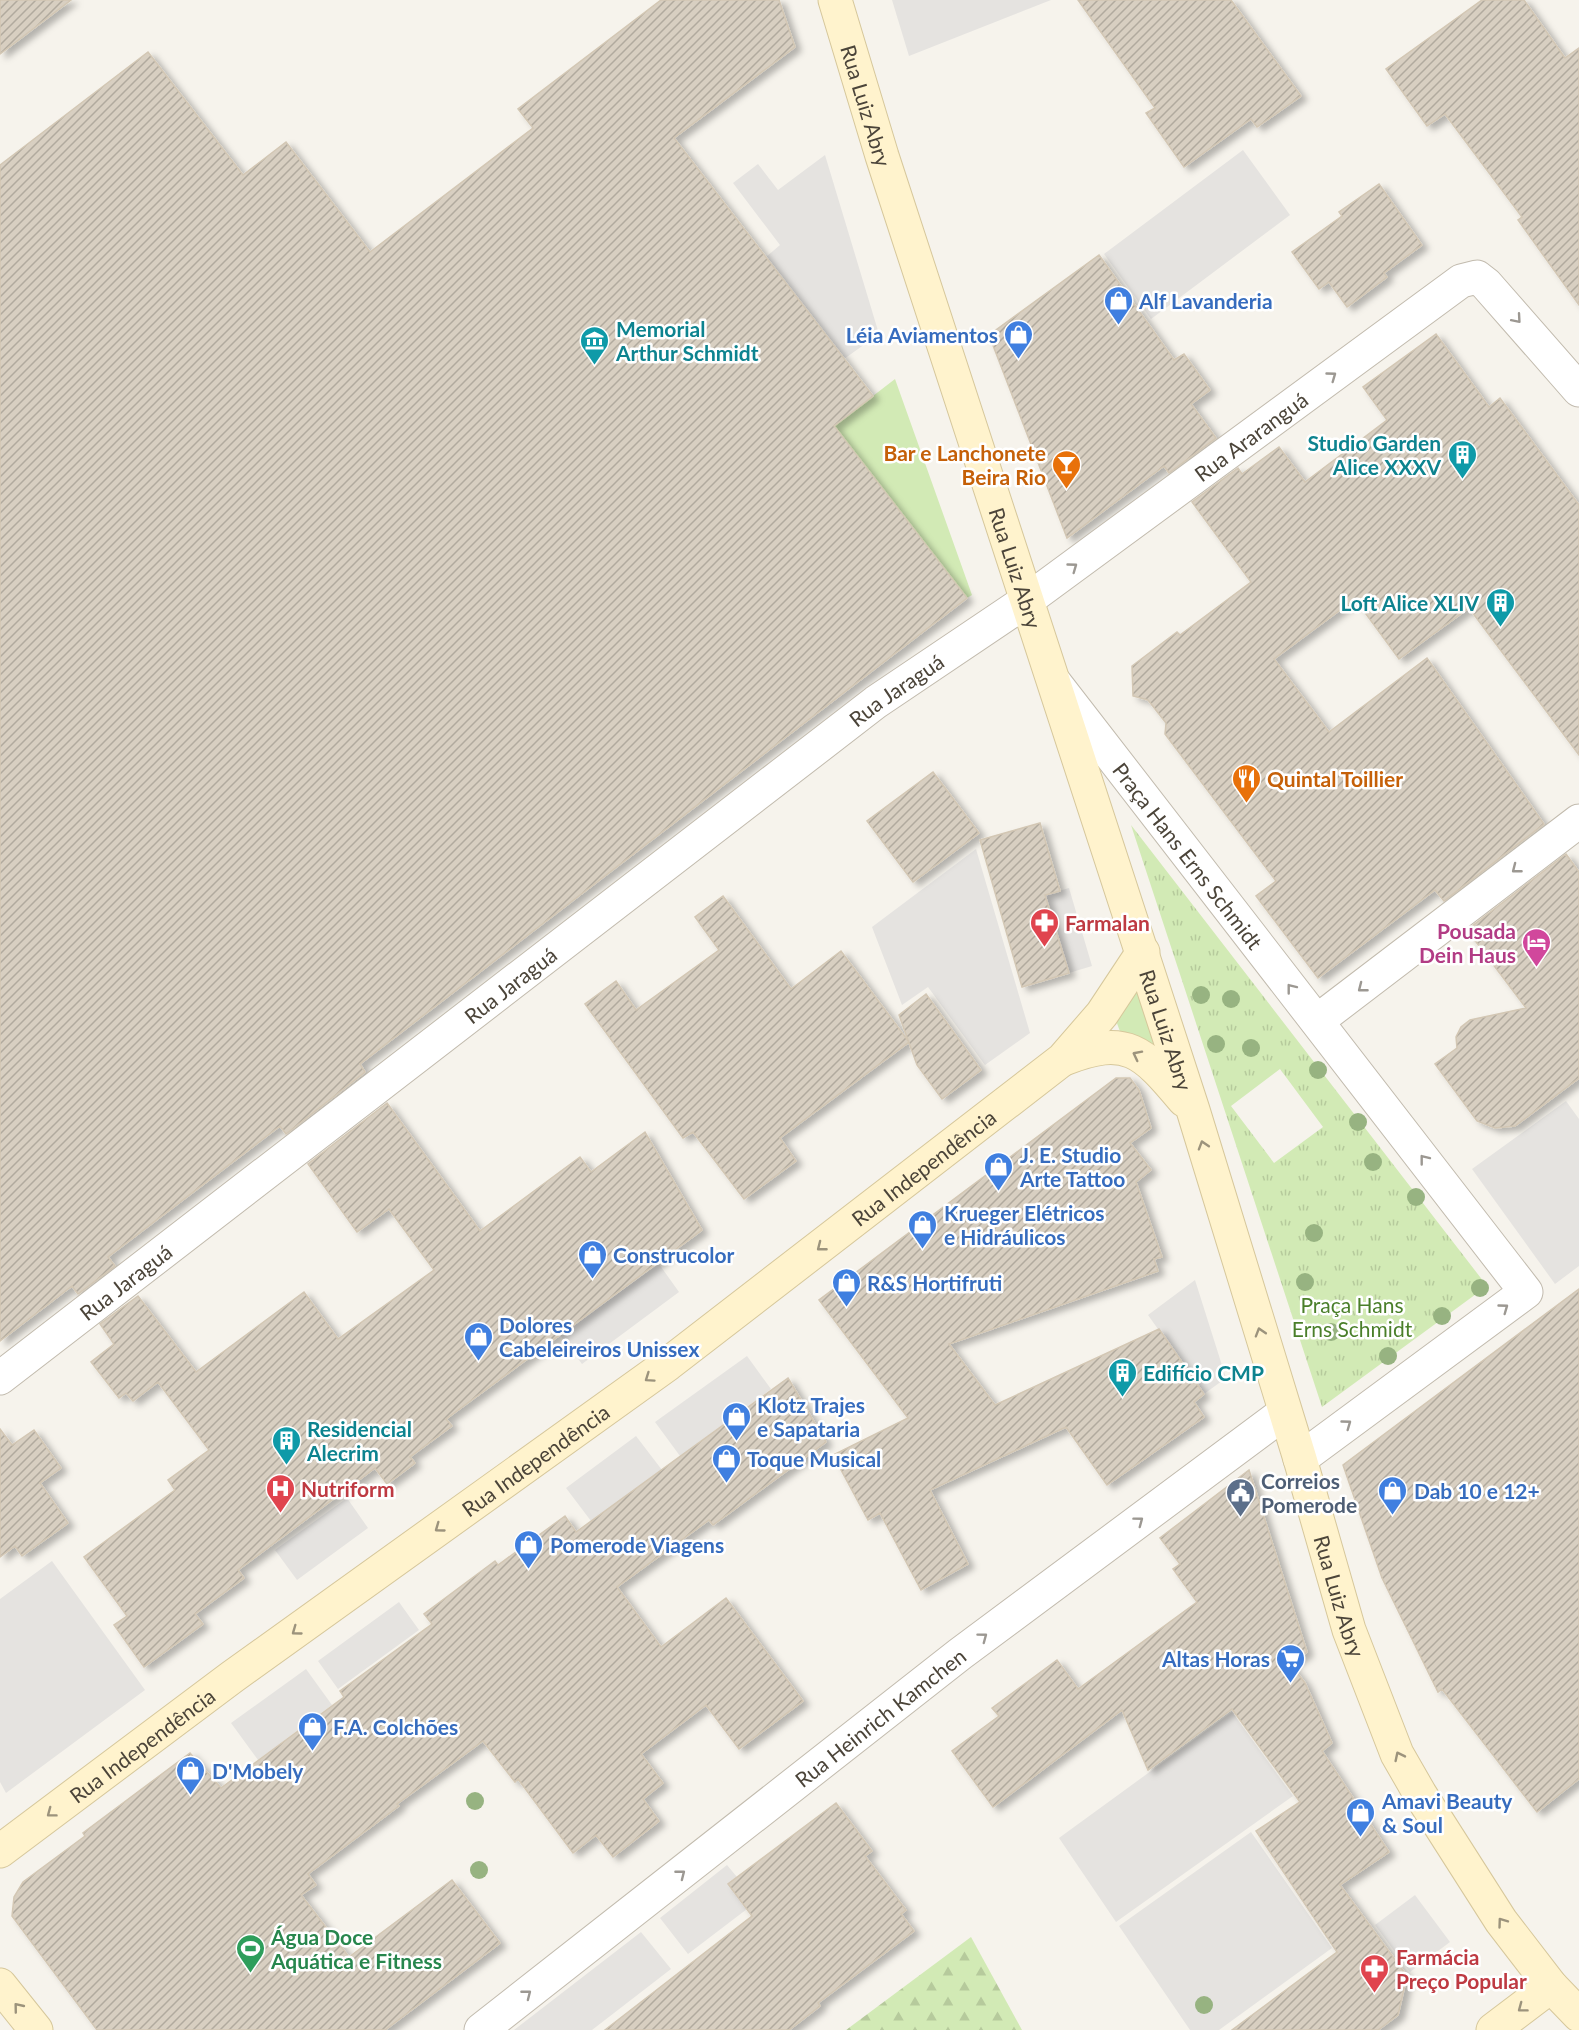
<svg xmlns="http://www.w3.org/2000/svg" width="1579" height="2030" viewBox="0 0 1579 2030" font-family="Lato,sans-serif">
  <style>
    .grass { fill: #d2eab5 }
    .forest { fill: url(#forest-firs) }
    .park { fill: url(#park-tufts); fill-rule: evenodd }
    .parking { fill: #e5e3e0 }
    .building { fill: url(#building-hatch); stroke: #d3c7b4; stroke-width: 1.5; filter: url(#shadow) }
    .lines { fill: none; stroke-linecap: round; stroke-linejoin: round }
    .street-casing { stroke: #c2bbae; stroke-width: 35 }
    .secondary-casing { stroke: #d6c79b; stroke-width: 35 }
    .street { stroke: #fff; stroke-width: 33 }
    .secondary { stroke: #fff3cd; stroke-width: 33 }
    .tree { fill: #97b381 }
    .oneway { stroke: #9c9892 }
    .oneway2 { stroke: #9c937c }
    .labels { text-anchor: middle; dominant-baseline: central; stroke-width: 5; stroke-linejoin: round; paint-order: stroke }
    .street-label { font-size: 21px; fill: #4b4439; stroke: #fff }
    .shop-label { font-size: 21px; font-weight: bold; fill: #366cbe; stroke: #fff; text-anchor: start }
    .culture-label { font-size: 21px; font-weight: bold; fill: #0d838f; stroke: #fff; text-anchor: start }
    .food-label { font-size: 21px; font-weight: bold; fill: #c56008; stroke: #fff; text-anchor: end }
    .health-label { font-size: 21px; font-weight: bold; fill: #be3a42; stroke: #fff; text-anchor: start }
    .hotel-label { font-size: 21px; font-weight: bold; fill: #b23c85; stroke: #fff; text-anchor: end }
    .park-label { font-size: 21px; fill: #4a7f2a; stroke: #fff }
    .service-label { font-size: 21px; font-weight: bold; fill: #4e5e75; stroke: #fff; text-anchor: start }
    .leisure-label { font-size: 21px; font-weight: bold; fill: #27864d; stroke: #fff; text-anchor: start }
  </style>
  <defs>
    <pattern id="forest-firs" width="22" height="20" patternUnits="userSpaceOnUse" patternTransform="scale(1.5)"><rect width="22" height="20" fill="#d2eab5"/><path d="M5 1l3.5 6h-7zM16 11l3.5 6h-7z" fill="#b6ca9c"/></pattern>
    <pattern id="park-tufts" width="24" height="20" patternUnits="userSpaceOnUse" patternTransform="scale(1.5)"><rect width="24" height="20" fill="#d2eab5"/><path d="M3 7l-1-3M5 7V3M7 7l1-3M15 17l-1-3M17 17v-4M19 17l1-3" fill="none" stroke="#b6ca9c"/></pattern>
    <pattern id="building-hatch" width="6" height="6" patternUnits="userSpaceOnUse" patternTransform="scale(1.5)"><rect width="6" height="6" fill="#d8cfc1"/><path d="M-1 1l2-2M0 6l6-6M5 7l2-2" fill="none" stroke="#b1aa9e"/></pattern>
    <filter id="shadow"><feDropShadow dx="6" dy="4" stdDeviation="3" flood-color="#0004"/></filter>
  </defs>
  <rect width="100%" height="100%" fill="#f6f3ec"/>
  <path class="grass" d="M895,379L972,595L967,598L834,426Z
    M1134,985L1165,1043L1153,1047L1122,1037L1114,1015Z"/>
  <path class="forest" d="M971,1937L1022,2030H846Z"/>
  <path class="park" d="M1131,825L1487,1286L1322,1407ZM1280,1069L1323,1127L1274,1163L1231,1106Z"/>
  <path class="parking" d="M892,0H1051L909,56Z
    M1243,150L1290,215L1151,319L1104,254Z
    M825,155L879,334L844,359L766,257L780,245L733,183L758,164L778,190Z
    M976,849L1030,1033L985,1065L928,987L902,1005L872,927Z
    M1069,888L1092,966L1069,973L1045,895Z
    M1566,1101L1579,1119V1266L1555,1284L1472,1169Z
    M659,1264L679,1292L582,1364L560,1335Z
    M1195,1280L1226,1378L1204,1394L1148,1315Z
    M747,1356L771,1389L680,1456L655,1422Z
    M636,1436L662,1470L591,1521L566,1488Z
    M347,1498L368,1528L297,1580L275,1550Z
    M52,1561L145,1690L6,1793L0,1782V1599Z
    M399,1602L419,1630L338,1689L318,1661Z
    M306,1669L332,1705L258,1760L231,1723Z
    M1232,1712L1293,1796L1116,1922L1059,1838Z
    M1251,1832L1332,1948L1219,2030H1190L1119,1926Z
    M727,1865L737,1877L728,1884L747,1909L688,1954L660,1918Z
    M1415,1895L1450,1942L1410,1972L1375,1925Z
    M641,1932L671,1969L592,2030H514Z"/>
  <path class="building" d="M0,0H71L0,54Z
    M661,0H779L795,47L674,138L873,396L834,426L967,598L360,1064L365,1072L286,1134L280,1126L108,1257L115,1266L78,1294L72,1286L0,1341V165L148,52L243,175L286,142L370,252L533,128L518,109Z
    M1078,0H1231L1301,96L1257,127L1251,119L1184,167L1146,113L1155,108Z
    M1482,0H1524L1565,58L1579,48V305L1518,220L1522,217L1445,114L1427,126L1386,69Z
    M1379,184L1422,245L1384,273L1387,277L1347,307L1329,282L1319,289L1292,252L1342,216L1339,212Z
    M1099,255L1174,360L1184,354L1210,390L1191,404L1216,438L1169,473L1164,466L1067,538L989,335Z
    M1436,334L1489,407L1500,398L1579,505V755L1469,608L1399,659L1355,599L1274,659L1329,732L1427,658L1544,824L1444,901L1435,890L1318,978L1256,896L1276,881L1165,734L1166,723L1148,700L1133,696L1132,666L1177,632L1180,635L1251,582L1192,502L1238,468L1242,474L1279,447L1305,482L1387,420L1363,387Z
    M933,772L979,833L913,882L867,821Z
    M1040,823L1060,891L1045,895L1069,973L1022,987L980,840Z
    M1566,854L1579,872V1078L1515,1126L1495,1128L1477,1121L1435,1064L1457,1048L1456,1037L1461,1027L1470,1020L1526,1008L1467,930Z
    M723,896L791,989L841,951L909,1042L780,1138L796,1161L744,1199L693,1132L683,1138L585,1004L616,981L636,1010L719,950L695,917Z
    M926,994L981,1070L942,1099L917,1065L899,1015Z
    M1116,1078H1130L1139,1090L1151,1128L1130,1143L1151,1170L1136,1182L1162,1257L1154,1259L1158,1271L949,1344L995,1405L1159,1329L1204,1394L1194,1402L1204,1417L1107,1485L1066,1427L930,1490L968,1564L921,1590L880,1513L868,1520L833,1455L908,1418L819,1300Z
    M387,1103L480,1231L580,1157L591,1172L645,1132L702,1230L446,1419L452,1426L410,1457L415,1463L387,1484L375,1468L238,1570L244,1578L195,1614L203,1624L144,1667L114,1625L127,1616L84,1557L175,1490L168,1480L209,1450L158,1382L133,1401L126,1393L119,1398L91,1362L114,1344L100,1324L138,1296L196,1372L304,1292L338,1339L434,1270L389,1209L357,1232L308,1164Z
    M1579,1289V1779L1537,1812L1442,1689L1438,1692L1382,1578L1343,1465Z
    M788,1378L826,1442L713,1525L709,1520L617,1587L661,1647L726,1598L803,1701L739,1749L706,1705L641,1754L663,1783L643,1799L659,1821L613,1857L596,1835L573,1853L518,1779L515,1782L483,1741L397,1804L399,1806L308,1874L316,1885L301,1895L349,1957L452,1880L500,1943L385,2030H97L12,1916L14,1897L23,1882L85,1836L83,1833L190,1753L221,1788L344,1697L340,1691L432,1624L424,1614L495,1561L498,1565L565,1516L576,1532Z
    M0,1429L12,1445L34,1430L61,1468L40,1483L68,1523L22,1556L15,1546L0,1557Z
    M1249,1470L1307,1652L1291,1665L1305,1683L1332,1743L1322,1751L1389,1852L1340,1885L1407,1976L1398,2015L1378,2030H1232L1337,1952L1256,1831L1300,1802L1232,1709L1148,1770L1122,1710L993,1807L952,1751L999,1716L992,1708L1057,1660L1078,1689L1197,1602L1173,1569L1180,1564L1160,1538Z
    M836,1803L872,1851L865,1856L906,1910L901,1914L914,1931L818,2003L820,2006L789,2030H605L752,1916L728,1884Z"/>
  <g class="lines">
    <defs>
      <g id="street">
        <path id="s1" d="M1055,683L1526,1292L1300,1459"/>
        <path d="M1317,1021L1579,821"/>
        <path id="s2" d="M0,1378L876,702L1026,601L1461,281L1477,277L1486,284L1579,390"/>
        <path id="s3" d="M481,2030L960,1654L1284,1413"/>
      </g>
      <g id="secondary">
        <path id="s4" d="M835,0L882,156L1193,1110L1300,1459L1349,1630L1397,1754L1420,1794L1501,1921L1551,1986L1579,2015"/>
        <path d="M1064,1059C1127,1034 1143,1051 1184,1100"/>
        <path id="s5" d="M0,1851L232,1677L668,1364L1063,1059L1102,1014L1143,952"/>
        <path d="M0,1985L36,2030"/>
        <path d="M1493,2030L1551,1986"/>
      </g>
    </defs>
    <use href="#street" class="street-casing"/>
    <use href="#secondary" class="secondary-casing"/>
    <use href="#street" class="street"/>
    <use href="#secondary" class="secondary"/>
  </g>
  <g class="tree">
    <circle cx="1201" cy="995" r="9"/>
    <circle cx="1231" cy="999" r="9"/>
    <circle cx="1216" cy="1044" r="9"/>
    <circle cx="1251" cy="1048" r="9"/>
    <circle cx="1318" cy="1070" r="9"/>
    <circle cx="1358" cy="1122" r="9"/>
    <circle cx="1373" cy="1162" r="9"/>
    <circle cx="1416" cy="1197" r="9"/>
    <circle cx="1314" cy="1233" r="9"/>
    <circle cx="1305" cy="1282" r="9"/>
    <circle cx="1480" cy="1288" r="9"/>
    <circle cx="1442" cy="1316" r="9"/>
    <circle cx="1331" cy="1332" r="9"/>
    <circle cx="1388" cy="1356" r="9"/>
    <circle cx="475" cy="1801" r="9"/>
    <circle cx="479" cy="1870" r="9"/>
    <circle cx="1204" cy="2005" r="9"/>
  </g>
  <defs><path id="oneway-chevron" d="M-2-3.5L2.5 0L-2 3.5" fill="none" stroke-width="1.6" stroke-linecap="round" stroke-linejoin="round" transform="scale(1.5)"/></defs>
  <g class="oneway">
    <use href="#oneway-chevron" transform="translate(1517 319) rotate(49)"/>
    <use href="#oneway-chevron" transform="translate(1332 376) rotate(-36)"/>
    <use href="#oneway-chevron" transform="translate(1073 567) rotate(-36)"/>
    <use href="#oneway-chevron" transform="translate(1516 869) rotate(142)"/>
    <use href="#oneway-chevron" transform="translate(1291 988) rotate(-128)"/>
    <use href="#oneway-chevron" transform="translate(1362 988) rotate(142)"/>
    <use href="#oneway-chevron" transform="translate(1424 1159) rotate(-128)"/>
    <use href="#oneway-chevron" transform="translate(1504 1308) rotate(-36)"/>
    <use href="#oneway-chevron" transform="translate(1347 1424) rotate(-36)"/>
    <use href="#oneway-chevron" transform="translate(1139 1521) rotate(-37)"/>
    <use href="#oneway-chevron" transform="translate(983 1637) rotate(-37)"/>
    <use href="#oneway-chevron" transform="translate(681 1874) rotate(-38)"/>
    <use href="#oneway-chevron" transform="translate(527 1994) rotate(-38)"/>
  </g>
  <g class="oneway2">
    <use href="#oneway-chevron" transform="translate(1137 1055) rotate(-153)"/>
    <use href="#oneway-chevron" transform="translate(1203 1145) rotate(-107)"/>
    <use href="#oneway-chevron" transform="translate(821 1247) rotate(142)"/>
    <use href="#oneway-chevron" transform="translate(1260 1332) rotate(-107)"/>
    <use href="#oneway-chevron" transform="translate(649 1378) rotate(145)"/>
    <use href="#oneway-chevron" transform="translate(439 1528) rotate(144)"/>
    <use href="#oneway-chevron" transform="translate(296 1631) rotate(144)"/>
    <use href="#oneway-chevron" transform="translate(1399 1756) rotate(-116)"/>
    <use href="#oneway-chevron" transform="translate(51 1813) rotate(143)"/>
    <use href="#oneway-chevron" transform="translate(1502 1922) rotate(-126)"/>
    <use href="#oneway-chevron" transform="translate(18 2007) rotate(-129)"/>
    <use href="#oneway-chevron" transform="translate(1522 2008) rotate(143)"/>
  </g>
  <defs>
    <symbol id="shop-pin" viewBox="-11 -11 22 30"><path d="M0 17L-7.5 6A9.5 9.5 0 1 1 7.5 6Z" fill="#3f7fe0" stroke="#fff"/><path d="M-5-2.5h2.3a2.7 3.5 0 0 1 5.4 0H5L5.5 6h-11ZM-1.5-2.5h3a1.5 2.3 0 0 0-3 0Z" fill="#fff"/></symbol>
    <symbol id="museum-pin" viewBox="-11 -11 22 30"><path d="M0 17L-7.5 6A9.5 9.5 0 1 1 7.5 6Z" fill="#0f9aa8" stroke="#fff"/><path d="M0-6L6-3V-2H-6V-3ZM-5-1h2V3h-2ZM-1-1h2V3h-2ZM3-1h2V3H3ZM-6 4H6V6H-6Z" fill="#fff"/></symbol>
    <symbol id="building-pin" viewBox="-11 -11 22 30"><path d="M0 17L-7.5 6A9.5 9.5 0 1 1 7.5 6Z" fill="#0f9aa8" stroke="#fff"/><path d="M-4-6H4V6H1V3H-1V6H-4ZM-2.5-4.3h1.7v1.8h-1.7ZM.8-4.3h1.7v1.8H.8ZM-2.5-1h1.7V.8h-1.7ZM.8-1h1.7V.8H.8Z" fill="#fff"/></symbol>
    <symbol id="bar-pin" viewBox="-11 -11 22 30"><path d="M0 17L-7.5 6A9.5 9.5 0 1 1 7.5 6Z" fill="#e8710a" stroke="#fff"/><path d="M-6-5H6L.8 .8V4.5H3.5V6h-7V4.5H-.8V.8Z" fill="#fff"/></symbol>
    <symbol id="restaurant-pin" viewBox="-11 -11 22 30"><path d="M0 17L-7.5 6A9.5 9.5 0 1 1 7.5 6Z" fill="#e8710a" stroke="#fff"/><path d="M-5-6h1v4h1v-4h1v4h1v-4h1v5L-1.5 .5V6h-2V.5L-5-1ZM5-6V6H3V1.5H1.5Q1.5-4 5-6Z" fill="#fff"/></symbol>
    <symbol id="pharmacy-pin" viewBox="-11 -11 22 30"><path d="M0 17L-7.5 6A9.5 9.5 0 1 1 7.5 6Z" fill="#e0444e" stroke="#fff"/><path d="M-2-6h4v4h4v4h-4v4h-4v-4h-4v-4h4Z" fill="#fff"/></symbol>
    <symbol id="hotel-pin" viewBox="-11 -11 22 30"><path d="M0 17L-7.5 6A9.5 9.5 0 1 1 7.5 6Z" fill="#d1479c" stroke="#fff"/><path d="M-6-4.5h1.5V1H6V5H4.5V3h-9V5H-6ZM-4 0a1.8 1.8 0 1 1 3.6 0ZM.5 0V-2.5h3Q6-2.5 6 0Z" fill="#fff"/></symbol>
    <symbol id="hospital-pin" viewBox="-11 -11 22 30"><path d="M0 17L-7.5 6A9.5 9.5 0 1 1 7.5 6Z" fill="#e0444e" stroke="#fff"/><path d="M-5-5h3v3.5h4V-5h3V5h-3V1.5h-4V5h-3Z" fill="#fff"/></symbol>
    <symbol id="civic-pin" viewBox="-11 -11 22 30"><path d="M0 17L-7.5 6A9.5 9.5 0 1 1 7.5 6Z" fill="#5c6f8a" stroke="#fff"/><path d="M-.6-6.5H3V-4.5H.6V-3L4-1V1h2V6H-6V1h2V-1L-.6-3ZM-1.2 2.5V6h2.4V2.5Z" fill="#fff"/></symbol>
    <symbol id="supermarket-pin" viewBox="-11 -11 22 30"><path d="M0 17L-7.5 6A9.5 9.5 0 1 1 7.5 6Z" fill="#3f7fe0" stroke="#fff"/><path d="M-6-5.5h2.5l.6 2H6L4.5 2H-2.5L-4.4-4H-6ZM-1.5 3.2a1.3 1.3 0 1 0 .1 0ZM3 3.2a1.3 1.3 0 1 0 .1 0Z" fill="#fff"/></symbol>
    <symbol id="stadium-pin" viewBox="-11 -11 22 30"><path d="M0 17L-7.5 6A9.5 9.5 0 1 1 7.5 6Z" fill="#2e9e5b" stroke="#fff"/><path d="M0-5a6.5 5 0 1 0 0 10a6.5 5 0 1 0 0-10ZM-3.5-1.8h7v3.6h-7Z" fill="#fff"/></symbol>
  </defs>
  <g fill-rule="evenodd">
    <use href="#shop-pin" x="1102" y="284" width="33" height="45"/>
    <use href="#shop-pin" x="1002" y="318" width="33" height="45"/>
    <use href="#museum-pin" x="578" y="324" width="33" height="45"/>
    <use href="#building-pin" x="1446" y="438" width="33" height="45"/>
    <use href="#bar-pin" x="1050" y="448" width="33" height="45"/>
    <use href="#building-pin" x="1484" y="586" width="33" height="45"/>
    <use href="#restaurant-pin" x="1230" y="762" width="33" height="45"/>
    <use href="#pharmacy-pin" x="1028" y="906" width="33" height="45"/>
    <use href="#hotel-pin" x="1520" y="926" width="33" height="45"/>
    <use href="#shop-pin" x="982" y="1150" width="33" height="45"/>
    <use href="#shop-pin" x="906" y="1208" width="33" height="45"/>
    <use href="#shop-pin" x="576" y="1238" width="33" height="45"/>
    <use href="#shop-pin" x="830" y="1266" width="33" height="45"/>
    <use href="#shop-pin" x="462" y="1320" width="33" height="45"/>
    <use href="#building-pin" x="1106" y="1356" width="33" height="45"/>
    <use href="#shop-pin" x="720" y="1400" width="33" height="45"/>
    <use href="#building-pin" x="270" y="1424" width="33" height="45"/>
    <use href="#shop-pin" x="710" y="1442" width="33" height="45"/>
    <use href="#hospital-pin" x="264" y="1472" width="33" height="45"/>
    <use href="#shop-pin" x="1376" y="1474" width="33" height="45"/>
    <use href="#civic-pin" x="1224" y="1476" width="33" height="45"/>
    <use href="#shop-pin" x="512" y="1528" width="33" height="45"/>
    <use href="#supermarket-pin" x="1274" y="1642" width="33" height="45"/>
    <use href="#shop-pin" x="296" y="1710" width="33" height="45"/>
    <use href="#shop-pin" x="174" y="1754" width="33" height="45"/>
    <use href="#shop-pin" x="1344" y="1796" width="33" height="45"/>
    <use href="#stadium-pin" x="234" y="1932" width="33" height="45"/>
    <use href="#pharmacy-pin" x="1358" y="1952" width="33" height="45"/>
  </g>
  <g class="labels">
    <g class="street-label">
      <text stroke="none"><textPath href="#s4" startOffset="110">Rua Luiz Abry</textPath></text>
      <text stroke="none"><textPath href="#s2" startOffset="1566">Rua Araranguá</textPath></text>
      <text stroke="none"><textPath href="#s4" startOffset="596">Rua Luiz Abry</textPath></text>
      <text stroke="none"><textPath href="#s2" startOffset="1130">Rua Jaraguá</textPath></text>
      <text stroke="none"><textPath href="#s1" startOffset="218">Praça Hans Erns Schmidt</textPath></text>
      <text stroke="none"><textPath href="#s2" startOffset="644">Rua Jaraguá</textPath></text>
      <text stroke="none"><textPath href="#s4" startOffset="1082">Rua Luiz Abry</textPath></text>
      <text stroke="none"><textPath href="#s5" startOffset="1149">Rua Independência</textPath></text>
      <text stroke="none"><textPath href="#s2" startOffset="158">Rua Jaraguá</textPath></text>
      <text stroke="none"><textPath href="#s5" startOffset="663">Rua Independência</textPath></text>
      <text stroke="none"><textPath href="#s4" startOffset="1674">Rua Luiz Abry</textPath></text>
      <text stroke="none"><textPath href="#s3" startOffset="507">Rua Heinrich Kamchen</textPath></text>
      <text stroke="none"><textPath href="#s5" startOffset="177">Rua Independência</textPath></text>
    </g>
    <g class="shop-label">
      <text x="1139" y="300">Alf Lavanderia</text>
      <text x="998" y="334" text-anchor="end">Léia Aviamentos</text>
      <text x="1020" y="1154">J. E. Studio<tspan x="1020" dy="24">Arte Tattoo</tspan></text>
      <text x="944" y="1212">Krueger Elétricos<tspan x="944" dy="24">e Hidráulicos</tspan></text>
      <text x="613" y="1254">Construcolor</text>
      <text x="867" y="1282">R&amp;S Hortifruti</text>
      <text x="499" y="1324">Dolores<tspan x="499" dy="24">Cabeleireiros Unissex</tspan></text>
      <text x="757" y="1404">Klotz Trajes<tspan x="757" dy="24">e Sapataria</tspan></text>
      <text x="747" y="1458">Toque Musical</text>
      <text x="1414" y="1490">Dab 10 e 12+</text>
      <text x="550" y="1544">Pomerode Viagens</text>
      <text x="1270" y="1658" text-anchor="end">Altas Horas</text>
      <text x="333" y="1726">F.A. Colchões</text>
      <text x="212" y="1770">D'Mobely</text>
      <text x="1382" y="1800">Amavi Beauty<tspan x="1382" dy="24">&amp; Soul</tspan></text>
    </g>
    <g class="culture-label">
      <text x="616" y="328">Memorial<tspan x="616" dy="24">Arthur Schmidt</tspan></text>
      <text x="1441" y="442" text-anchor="end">Studio Garden<tspan x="1441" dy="24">Alice XXXV</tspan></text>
      <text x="1479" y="602" text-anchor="end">Loft Alice XLIV</text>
      <text x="1143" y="1372">Edifício CMP</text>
      <text x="307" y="1428">Residencial<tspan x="307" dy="24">Alecrim</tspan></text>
    </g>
    <g class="food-label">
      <text x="1046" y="452">Bar e Lanchonete<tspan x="1046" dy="24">Beira Rio</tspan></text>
      <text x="1267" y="778" text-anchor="start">Quintal Toillier</text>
    </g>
    <g class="health-label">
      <text x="1065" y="922">Farmalan</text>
      <text x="301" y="1488">Nutriform</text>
      <text x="1396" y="1956">Farmácia<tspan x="1396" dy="24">Preço Popular</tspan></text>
    </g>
    <g class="hotel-label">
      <text x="1516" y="930">Pousada<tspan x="1516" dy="24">Dein Haus</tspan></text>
    </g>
    <g class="park-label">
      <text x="1352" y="1304">Praça Hans<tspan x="1352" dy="24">Erns Schmidt</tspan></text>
    </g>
    <g class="service-label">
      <text x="1261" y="1480">Correios<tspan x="1261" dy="24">Pomerode</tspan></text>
    </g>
    <g class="leisure-label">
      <text x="271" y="1936">Água Doce<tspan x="271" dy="24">Aquática e Fitness</tspan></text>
    </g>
  </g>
</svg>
